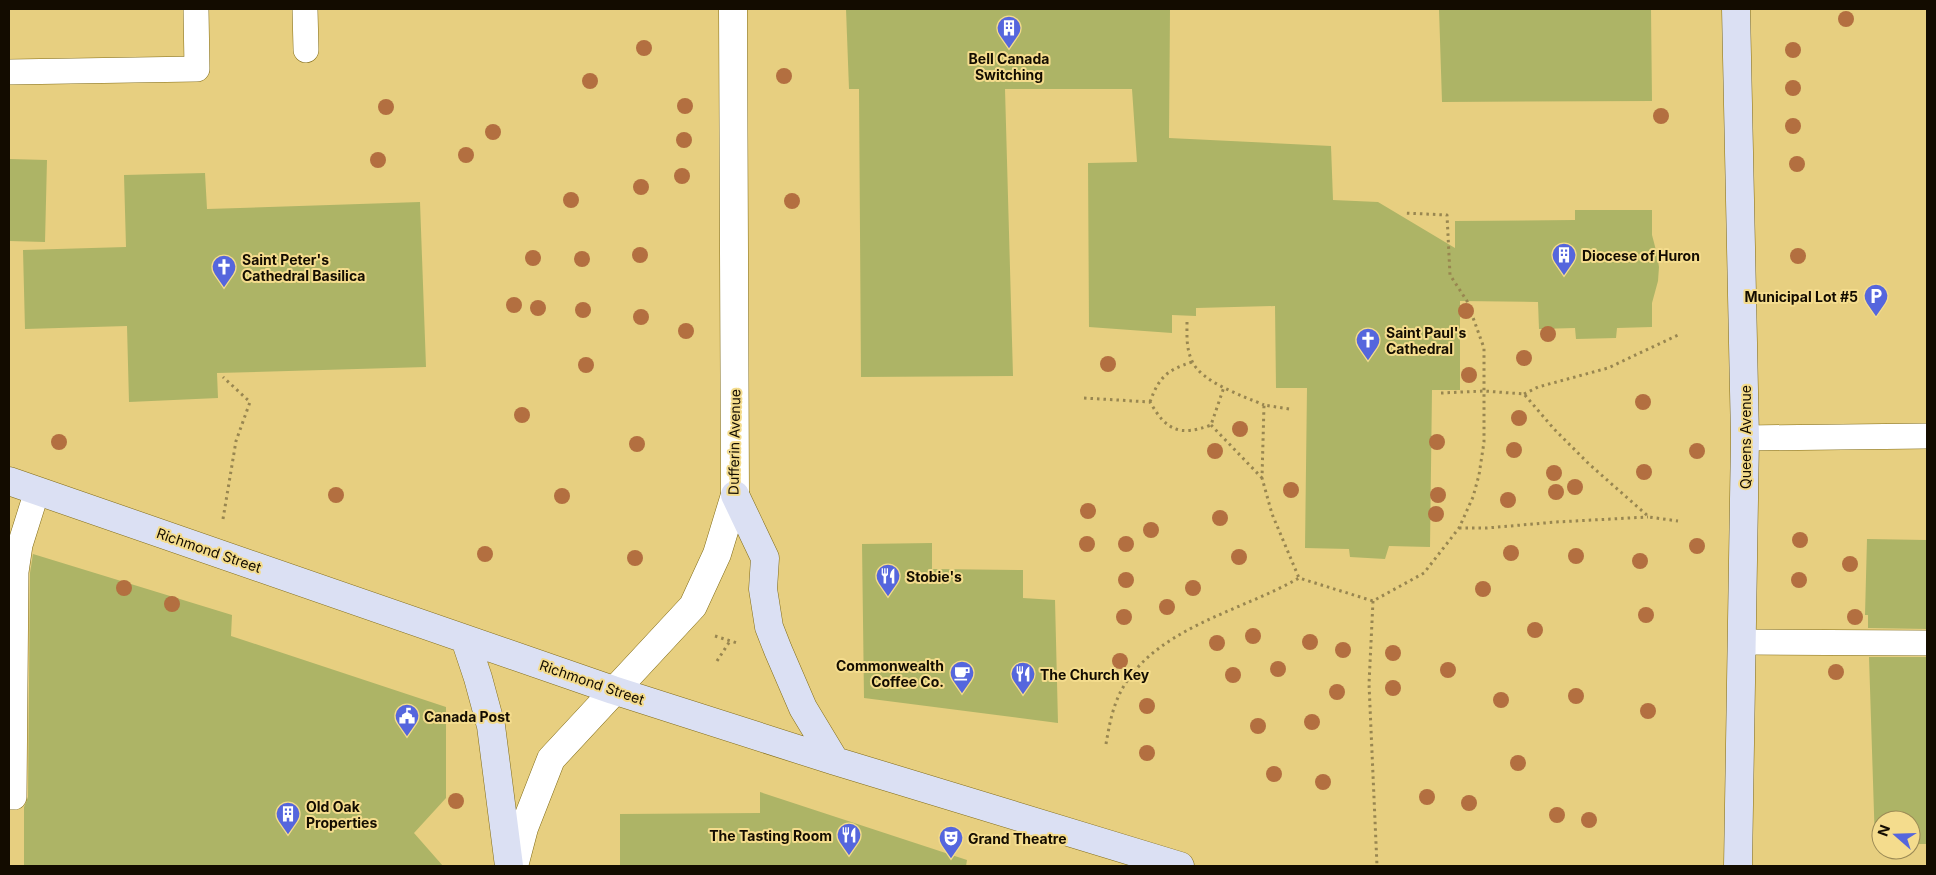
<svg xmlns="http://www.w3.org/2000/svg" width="1936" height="875" viewBox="0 0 1936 875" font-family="Inter,sans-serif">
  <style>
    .building { fill: #adb466 }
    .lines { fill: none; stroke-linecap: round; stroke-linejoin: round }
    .service-casing { stroke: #816b15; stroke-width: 26 }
    .tertiary-casing { stroke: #816b15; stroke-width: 29 }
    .secondary-casing { stroke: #816b15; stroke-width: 29 }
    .path { stroke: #988650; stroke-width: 3; stroke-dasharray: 2.5 4; stroke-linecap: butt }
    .service { stroke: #fff; stroke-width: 25 }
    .tertiary { stroke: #fff; stroke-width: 28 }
    .secondary { stroke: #dbe0f3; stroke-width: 28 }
    .tree { fill: #b36f40 }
    .labels { text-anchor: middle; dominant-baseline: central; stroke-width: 4; stroke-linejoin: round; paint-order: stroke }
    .poi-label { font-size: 14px; font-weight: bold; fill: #130c00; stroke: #f4dc8d; text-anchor: start }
    .street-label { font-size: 14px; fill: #130c00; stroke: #f4dc8d }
  </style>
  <rect width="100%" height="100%" fill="#e7cf80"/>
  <path class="building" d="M846,9H1170L1169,138L1331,146L1333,200L1378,202L1455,248V221L1575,220V210H1652V235L1657,254L1659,267L1658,281L1652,303V327L1617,328L1616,338L1576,339L1575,328L1539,329L1538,302L1460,301V390H1432L1430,547L1389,546L1385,559L1350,557L1349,549L1305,548L1307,388H1276L1275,306L1196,308V316L1172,315V333L1089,327L1088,163L1137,162L1132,89H1005L1013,376L861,377L859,89H849Z
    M1439,9H1651L1652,101L1442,102Z
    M9,159L47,160L45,242L9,241Z
    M205,173L207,209L420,202L426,367L217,373L218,398L129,402L127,326L25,329L23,250L126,247L124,175Z
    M1867,539L1927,540V629L1868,628V615H1865Z
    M932,543V569L1023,570V598L1055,600L1058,723L864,698L862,544Z
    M33,554L232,615L231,636L446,707V798L414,833L443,866H24V807L28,797L30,573Z
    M1869,657H1927V844H1911V820H1881V844H1875Z
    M760,792L967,860L966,866H620V814L760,813Z"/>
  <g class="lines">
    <defs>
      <path id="service" d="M305,9L306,50
        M9,72L197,69L196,9
        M1745,438L1927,436
        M1742,642L1927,643
        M9,797H14L16,572L20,545L37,491"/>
      <path id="tertiary" d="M514,866L524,828L551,759L693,606L717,554L735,495L733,9"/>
      <path id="secondary" d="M1736,9L1745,438L1738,866
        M9,481L613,690L835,761L1180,866
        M735,495L765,558L763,589L769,627L778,650L803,708L835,761
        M465,639L478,678L491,726L509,866"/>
    </defs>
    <use href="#service" class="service-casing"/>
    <use href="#tertiary" class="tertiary-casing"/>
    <use href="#secondary" class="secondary-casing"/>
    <path class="path" d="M1187,322C1187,335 1186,348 1192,361C1201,382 1243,396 1264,405
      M1441,393L1484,391L1524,394L1554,429L1589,464L1649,517L1678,521
      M1524,394L1538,387L1608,368L1678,335
      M1084,398L1150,402C1166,430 1179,437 1211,425L1224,387
      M1150,402C1159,377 1167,370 1192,362
      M1289,409L1264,405L1262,478L1272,514L1299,578
      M1211,425L1262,478
      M223,519L236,441L250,402L223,377
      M1459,528H1487L1556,522L1648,517
      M1373,601L1369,684L1377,866
      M715,636L737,643
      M717,661L730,641
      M1106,744C1109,727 1112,709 1120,693C1153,628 1240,612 1299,578L1373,601L1424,573L1459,528L1473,497L1479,475L1484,442V348L1467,301L1450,275L1447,215L1404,213"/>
    <use href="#service" class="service"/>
    <use href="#tertiary" class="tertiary"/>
    <use href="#secondary" class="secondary"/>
  </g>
  <g class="tree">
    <circle cx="1846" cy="19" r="8"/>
    <circle cx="644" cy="48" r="8"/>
    <circle cx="1793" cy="50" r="8"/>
    <circle cx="784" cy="76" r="8"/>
    <circle cx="590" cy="81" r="8"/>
    <circle cx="1793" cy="88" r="8"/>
    <circle cx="685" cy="106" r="8"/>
    <circle cx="386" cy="107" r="8"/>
    <circle cx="1661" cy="116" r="8"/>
    <circle cx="1793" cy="126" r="8"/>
    <circle cx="493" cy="132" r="8"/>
    <circle cx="684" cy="140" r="8"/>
    <circle cx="466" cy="155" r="8"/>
    <circle cx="378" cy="160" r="8"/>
    <circle cx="1797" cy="164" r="8"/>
    <circle cx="682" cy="176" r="8"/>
    <circle cx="641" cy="187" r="8"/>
    <circle cx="571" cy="200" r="8"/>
    <circle cx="792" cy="201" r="8"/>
    <circle cx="640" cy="255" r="8"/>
    <circle cx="1798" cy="256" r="8"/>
    <circle cx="533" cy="258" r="8"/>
    <circle cx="582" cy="259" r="8"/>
    <circle cx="514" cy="305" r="8"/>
    <circle cx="538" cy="308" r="8"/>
    <circle cx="583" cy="310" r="8"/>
    <circle cx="1466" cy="311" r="8"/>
    <circle cx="641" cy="317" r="8"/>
    <circle cx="686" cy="331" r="8"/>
    <circle cx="1548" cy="334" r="8"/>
    <circle cx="1524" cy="358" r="8"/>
    <circle cx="1108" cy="364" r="8"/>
    <circle cx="586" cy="365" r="8"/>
    <circle cx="1469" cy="375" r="8"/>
    <circle cx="1643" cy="402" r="8"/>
    <circle cx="522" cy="415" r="8"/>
    <circle cx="1519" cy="418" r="8"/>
    <circle cx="1240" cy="429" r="8"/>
    <circle cx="59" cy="442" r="8"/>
    <circle cx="1437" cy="442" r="8"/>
    <circle cx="637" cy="444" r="8"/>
    <circle cx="1514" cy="450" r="8"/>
    <circle cx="1215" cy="451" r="8"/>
    <circle cx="1697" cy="451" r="8"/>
    <circle cx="1644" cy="472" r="8"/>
    <circle cx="1554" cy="473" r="8"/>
    <circle cx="1575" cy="487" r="8"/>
    <circle cx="1291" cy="490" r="8"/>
    <circle cx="1556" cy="492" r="8"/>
    <circle cx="336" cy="495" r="8"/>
    <circle cx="1438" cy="495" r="8"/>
    <circle cx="562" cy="496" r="8"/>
    <circle cx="1508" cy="500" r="8"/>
    <circle cx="1088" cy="511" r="8"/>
    <circle cx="1436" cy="514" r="8"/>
    <circle cx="1220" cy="518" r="8"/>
    <circle cx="1151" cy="530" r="8"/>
    <circle cx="1800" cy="540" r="8"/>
    <circle cx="1087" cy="544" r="8"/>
    <circle cx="1126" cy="544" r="8"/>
    <circle cx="1697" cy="546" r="8"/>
    <circle cx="1511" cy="553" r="8"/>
    <circle cx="485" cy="554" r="8"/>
    <circle cx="1576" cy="556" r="8"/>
    <circle cx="1239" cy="557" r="8"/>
    <circle cx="635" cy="558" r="8"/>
    <circle cx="1640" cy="561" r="8"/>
    <circle cx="1850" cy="564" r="8"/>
    <circle cx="1126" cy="580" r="8"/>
    <circle cx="1799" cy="580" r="8"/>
    <circle cx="124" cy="588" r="8"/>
    <circle cx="1193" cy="588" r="8"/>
    <circle cx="1483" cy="589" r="8"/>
    <circle cx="172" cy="604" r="8"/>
    <circle cx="1167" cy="607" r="8"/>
    <circle cx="1646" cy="615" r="8"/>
    <circle cx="1124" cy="617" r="8"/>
    <circle cx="1855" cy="617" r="8"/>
    <circle cx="1535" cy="630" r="8"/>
    <circle cx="1253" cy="636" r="8"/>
    <circle cx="1310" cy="642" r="8"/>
    <circle cx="1217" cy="643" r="8"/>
    <circle cx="1343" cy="650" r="8"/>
    <circle cx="1393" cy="653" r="8"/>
    <circle cx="1120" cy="661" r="8"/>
    <circle cx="1278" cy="669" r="8"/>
    <circle cx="1448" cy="670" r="8"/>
    <circle cx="1836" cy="672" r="8"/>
    <circle cx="1233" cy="675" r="8"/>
    <circle cx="1393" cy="688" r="8"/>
    <circle cx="1337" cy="692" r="8"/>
    <circle cx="1576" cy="696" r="8"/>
    <circle cx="1501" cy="700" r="8"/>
    <circle cx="1147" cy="706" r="8"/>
    <circle cx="1648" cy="711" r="8"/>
    <circle cx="1312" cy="722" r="8"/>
    <circle cx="1258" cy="726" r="8"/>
    <circle cx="1147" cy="753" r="8"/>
    <circle cx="1518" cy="763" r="8"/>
    <circle cx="1274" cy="774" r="8"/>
    <circle cx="1323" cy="782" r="8"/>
    <circle cx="1427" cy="797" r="8"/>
    <circle cx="456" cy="801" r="8"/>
    <circle cx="1469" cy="803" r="8"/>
    <circle cx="1557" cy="815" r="8"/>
    <circle cx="1589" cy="820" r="8"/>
  </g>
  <defs>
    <symbol id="building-pin" viewBox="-11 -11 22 30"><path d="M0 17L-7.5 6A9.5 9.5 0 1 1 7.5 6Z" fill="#56d" stroke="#f4dc8d"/><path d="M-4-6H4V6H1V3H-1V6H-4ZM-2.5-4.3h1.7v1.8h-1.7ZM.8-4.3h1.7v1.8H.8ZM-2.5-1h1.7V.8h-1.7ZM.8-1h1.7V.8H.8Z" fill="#fff"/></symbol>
    <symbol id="church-pin" viewBox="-11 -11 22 30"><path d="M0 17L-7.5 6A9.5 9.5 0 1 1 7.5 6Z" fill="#56d" stroke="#f4dc8d"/><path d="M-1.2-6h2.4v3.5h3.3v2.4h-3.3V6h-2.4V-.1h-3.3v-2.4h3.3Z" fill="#fff"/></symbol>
    <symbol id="parking-pin" viewBox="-11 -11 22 30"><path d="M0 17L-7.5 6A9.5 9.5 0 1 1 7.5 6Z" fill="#56d" stroke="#f4dc8d"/><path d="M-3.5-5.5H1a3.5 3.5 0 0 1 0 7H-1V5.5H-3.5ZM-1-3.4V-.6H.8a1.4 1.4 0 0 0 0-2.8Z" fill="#fff"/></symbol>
    <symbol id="restaurant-pin" viewBox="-11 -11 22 30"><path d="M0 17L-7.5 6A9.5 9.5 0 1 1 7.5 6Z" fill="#56d" stroke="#f4dc8d"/><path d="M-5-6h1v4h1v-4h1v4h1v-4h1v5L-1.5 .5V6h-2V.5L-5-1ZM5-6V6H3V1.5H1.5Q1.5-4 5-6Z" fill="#fff"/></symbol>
    <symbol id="cafe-pin" viewBox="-11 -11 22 30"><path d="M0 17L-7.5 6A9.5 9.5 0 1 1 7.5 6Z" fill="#56d" stroke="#f4dc8d"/><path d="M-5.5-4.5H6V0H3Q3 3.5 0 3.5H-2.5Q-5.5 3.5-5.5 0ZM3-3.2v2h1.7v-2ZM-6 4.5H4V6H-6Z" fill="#fff"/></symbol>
    <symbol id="civic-pin" viewBox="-11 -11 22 30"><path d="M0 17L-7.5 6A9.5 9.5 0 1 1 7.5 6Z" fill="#56d" stroke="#f4dc8d"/><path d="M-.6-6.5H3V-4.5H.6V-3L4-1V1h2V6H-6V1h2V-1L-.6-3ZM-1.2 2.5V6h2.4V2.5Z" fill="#fff"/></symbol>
    <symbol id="theatre-pin" viewBox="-11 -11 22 30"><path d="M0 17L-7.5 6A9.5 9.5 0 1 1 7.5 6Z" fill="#56d" stroke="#f4dc8d"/><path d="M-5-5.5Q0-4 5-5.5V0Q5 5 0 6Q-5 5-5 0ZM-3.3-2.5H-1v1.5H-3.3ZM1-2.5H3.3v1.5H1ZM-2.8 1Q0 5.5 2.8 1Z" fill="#fff"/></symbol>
  </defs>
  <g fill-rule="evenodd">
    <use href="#building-pin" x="995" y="14" width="28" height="38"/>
    <use href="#building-pin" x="1550" y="241" width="28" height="38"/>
    <use href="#church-pin" x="210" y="253" width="28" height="38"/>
    <use href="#parking-pin" x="1862" y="282" width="28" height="38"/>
    <use href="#church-pin" x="1354" y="326" width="28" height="38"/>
    <use href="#restaurant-pin" x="874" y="562" width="28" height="38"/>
    <use href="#cafe-pin" x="948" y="659" width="28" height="38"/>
    <use href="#restaurant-pin" x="1009" y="660" width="28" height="38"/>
    <use href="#civic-pin" x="393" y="702" width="28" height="38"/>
    <use href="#building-pin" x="274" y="800" width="28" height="38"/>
    <use href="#restaurant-pin" x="835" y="821" width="28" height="38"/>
    <use href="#theatre-pin" x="937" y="824" width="28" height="38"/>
  </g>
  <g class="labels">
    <g class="poi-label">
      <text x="1009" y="58" text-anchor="middle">Bell Canada<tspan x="1009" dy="16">Switching</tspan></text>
      <text x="1582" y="255">Diocese of Huron</text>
      <text x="242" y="259">Saint Peter's<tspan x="242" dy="16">Cathedral Basilica</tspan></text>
      <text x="1858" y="296" text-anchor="end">Municipal Lot #5</text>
      <text x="1386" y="332">Saint Paul's<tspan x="1386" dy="16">Cathedral</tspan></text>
      <text x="906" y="576">Stobie's</text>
      <text x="944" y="665" text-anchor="end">Commonwealth<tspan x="944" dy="16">Coffee Co.</tspan></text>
      <text x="1040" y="674">The Church Key</text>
      <text x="424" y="716">Canada Post</text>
      <text x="306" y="806">Old Oak<tspan x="306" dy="16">Properties</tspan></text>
      <text x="832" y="835" text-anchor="end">The Tasting Room</text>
      <text x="968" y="838">Grand Theatre</text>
    </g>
    <g class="street-label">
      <text transform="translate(1745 437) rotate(-90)">Queens Avenue</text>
      <text transform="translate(734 442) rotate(-89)">Dufferin Avenue</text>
      <text transform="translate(209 550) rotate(19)">Richmond Street</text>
      <text transform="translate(592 682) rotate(19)">Richmond Street</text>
    </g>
  </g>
  <rect width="1936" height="875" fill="none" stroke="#130c00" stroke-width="20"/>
  <g transform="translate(1896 835) rotate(290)"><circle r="24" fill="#f4dc8d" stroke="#9a8955"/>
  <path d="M0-4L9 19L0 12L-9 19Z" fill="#5566dd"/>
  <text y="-8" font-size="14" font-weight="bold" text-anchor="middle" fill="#130c00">N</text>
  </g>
</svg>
